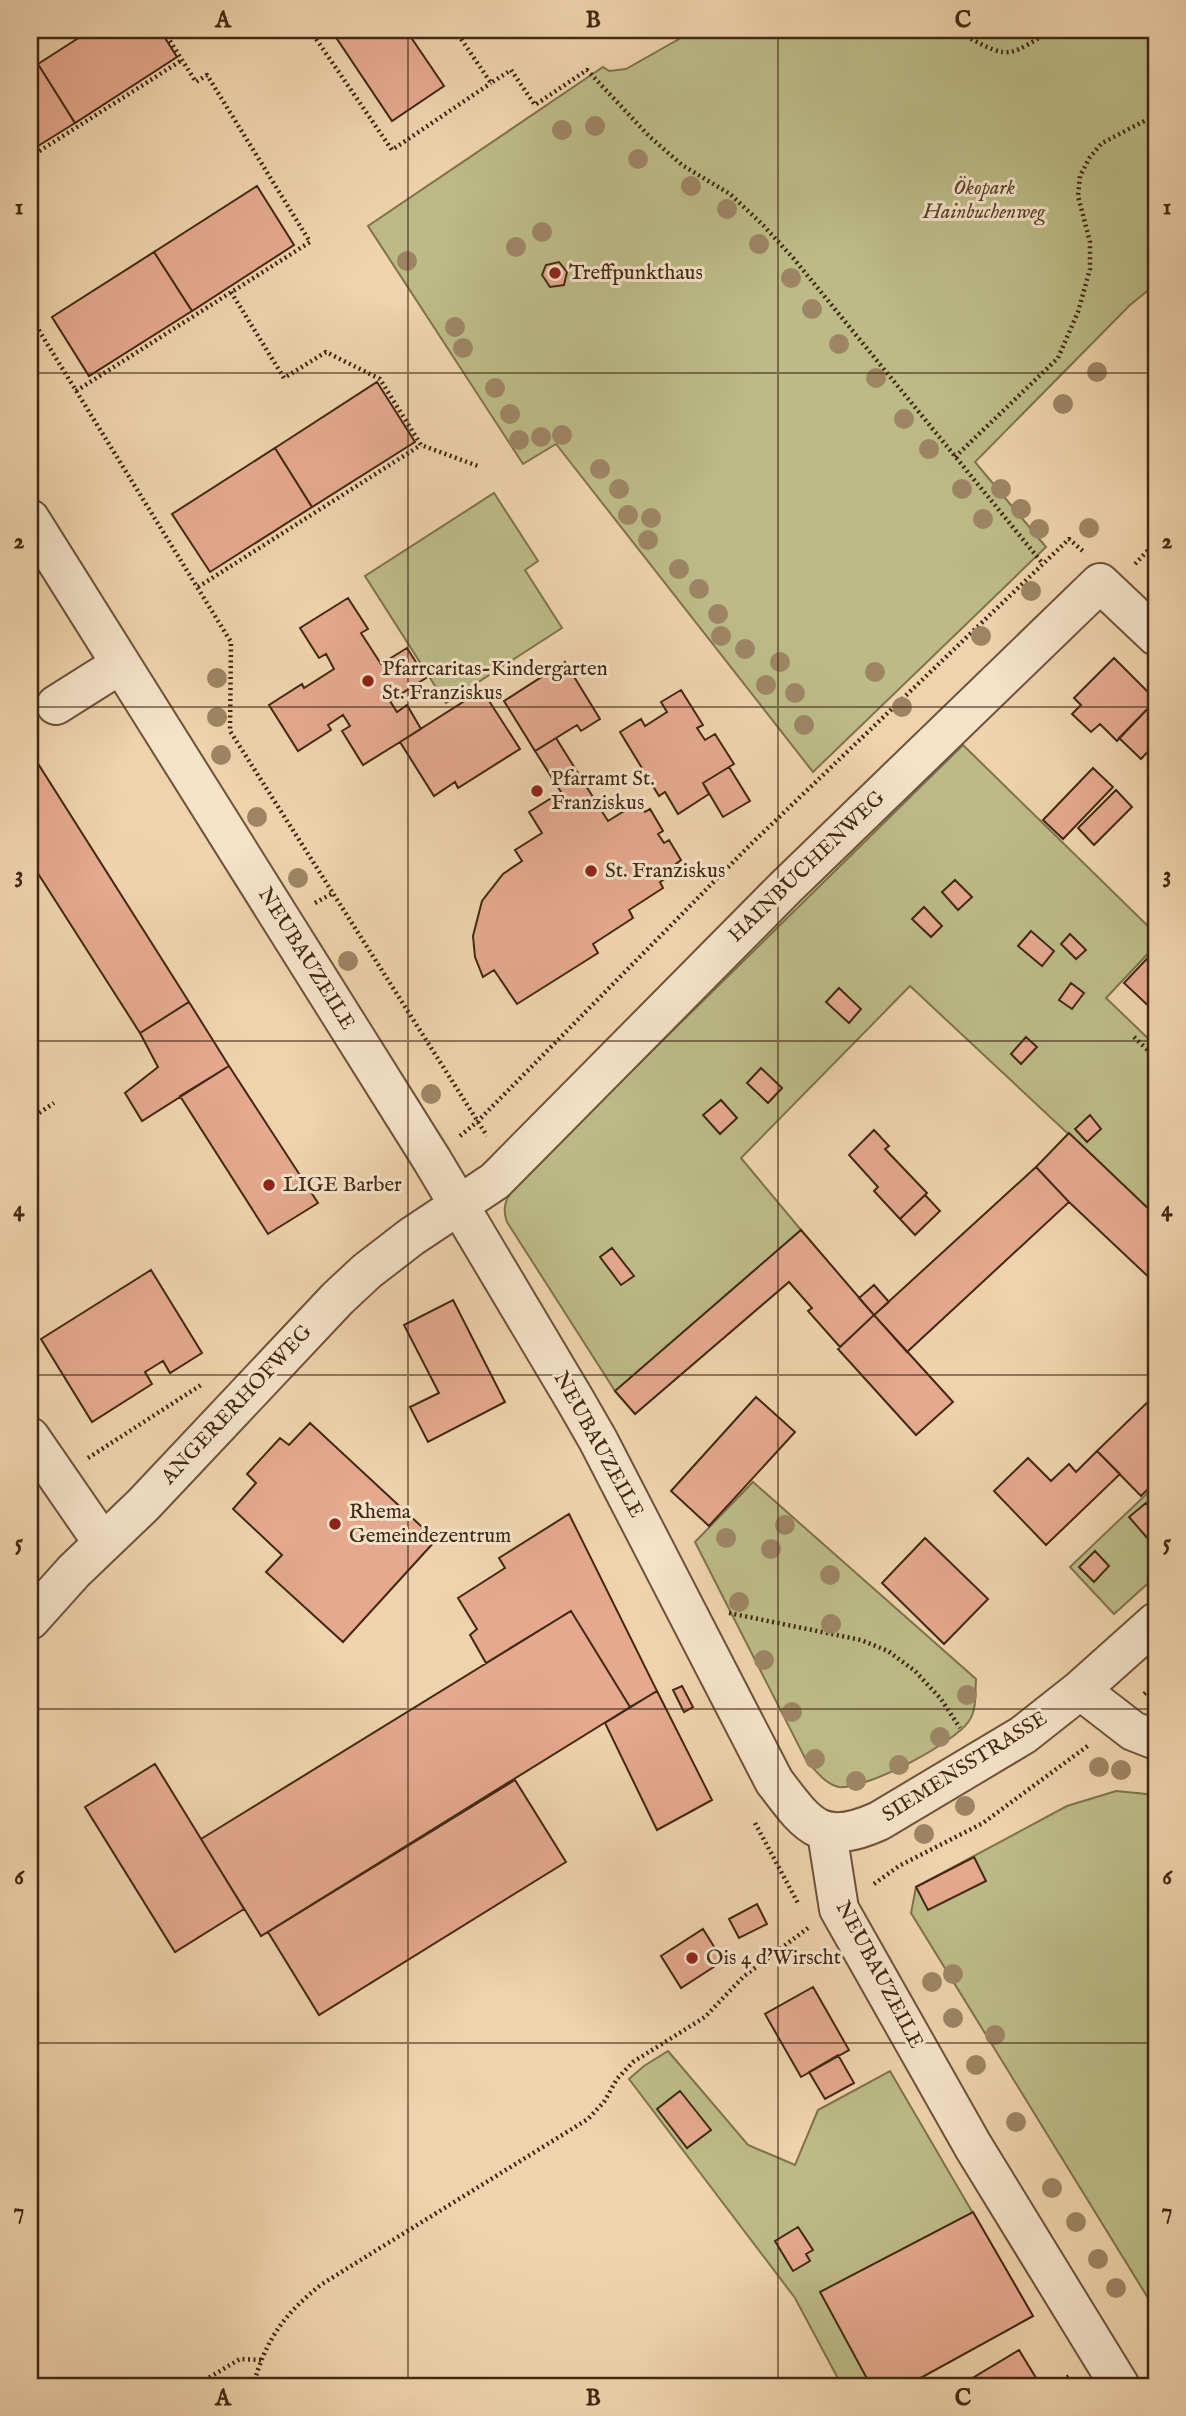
<svg xmlns="http://www.w3.org/2000/svg" width="1186" height="2416" viewBox="0 0 1186 2416" font-family="'IM FELL English',serif">
  <style>
    .green { fill: #bcbb87; stroke: #7f724d; stroke-width: 2 }
    .building { fill: #e5a98e; stroke: #422813; stroke-width: 2 }
    .lines { fill: none; stroke-linecap: round; stroke-linejoin: round }
    .minor-casing { stroke: #6d5339; stroke-width: 42 }
    .path { stroke: #422813; stroke-width: 4.5; stroke-dasharray: 2 3.5; stroke-linecap: butt }
    .minor { stroke: #f4e2c9; stroke-width: 38 }
    .tree { fill: #9d8564 }
    .grid { fill: none; stroke: #422813; stroke-width: 2; stroke-opacity: 0.55 }
    .poi-dot { fill: #8f2418; stroke: #f4e2c9; stroke-width: 2.5 }
    .labels { text-anchor: middle; dominant-baseline: central; stroke-width: 6; stroke-linejoin: round; paint-order: stroke }
    .park-label { font-size: 21px; font-style: italic; fill: #5a452a; stroke: #f4e2c9 }
    .poi-label { font-size: 21px; fill: #422813; stroke: #f4e2c9; text-anchor: start }
    .street-label { font-size: 21px; fill: #422813; stroke: #f4e2c9 }
    .neatline { fill: none; stroke: #422813; stroke-width: 2.5 }
    .grid-label { font-size: 23px; text-anchor: middle; font-weight: bold; fill: #422813 }
  </style>
  <rect width="100%" height="100%" fill="#eed3ac"/>
  <filter id="stains"><feTurbulence type="fractalNoise" baseFrequency=".00286" numOctaves="4"/><feColorMatrix values="0 0 0 0 .2 0 0 0 0 .09 0 0 0 0 .02 0 0 0 .5 -.17"/></filter>
  <radialGradient id="worn" r=".72"><stop offset=".6" stop-color="#630" stop-opacity="0"/><stop offset="1" stop-color="#630" stop-opacity=".3"/></radialGradient>
  <path class="green" d="M695,30H1156V284L1130,305L975,462L1046,547L813,772L556,444L523,464L368,226L603,67L609,71L626,69Z
    M494,493L538,561L525,570L562,628L446,703L365,576Z
    M963,745L1156,934V945L1106,998L1156,1046V1216L910,986L741,1158L801,1230L615,1391L507,1222C498,1198 516,1188 530,1171Z
    M753,1482L976,1679C975,1692 977,1710 969,1721C955,1743 865,1790 839,1787C826,1785 814,1769 806,1760L695,1542Z
    M1156,1485V1576L1114,1614L1070,1567Z
    M1116,1791L1156,1795V2311L911,1913L916,1887L1067,1806Z
    M668,2051L748,2145L795,2165L818,2110L890,2071L1033,2316L906,2386H842L795,2298L629,2079L644,2066Z"/>
  <path class="building" d="M91,30H160L177,57L75,123L38,64Z
    M331,30H406L444,86L392,121Z
    M38,64L75,123L30,151V69Z
    M257,186L294,245L192,311L154,252Z
    M154,252L192,311L89,376L52,317Z
    M559,262L567,272L564,285L550,287L542,275L546,265Z
    M377,382L415,442L312,507L275,448Z
    M275,448L312,507L210,572L172,514Z
    M348,598L368,629L361,633L381,664L407,648L426,678L390,701L397,712L407,705L421,729L363,765L342,731L350,726L343,715L328,725L331,730L298,751L269,705L302,684L304,688L334,669L326,654L319,658L300,628Z
    M1114,658L1156,700L1117,741L1100,724L1091,732L1072,714L1081,705L1074,698Z
    M565,662L600,719L581,731L577,725L535,751L504,701Z
    M482,690L520,749L458,788L455,782L434,796L400,742Z
    M681,690L703,725L697,728L705,740L715,734L734,764L703,783L709,794L678,814L665,792L659,796L620,732L641,719L645,726L667,712L661,702Z
    M1154,702L1156,743L1141,759L1119,738Z
    M556,738L608,821L639,802L645,812L650,809L663,831L658,834L664,843L669,840L681,860L676,864L680,869L660,882L663,888L629,910L633,918L593,944L598,953L517,1004L494,970L483,977L475,957L473,936L482,901L503,874L522,861L515,850L542,833L529,812L561,792L535,751Z
    M30,751L189,1002L140,1033L30,861Z
    M729,767L750,801L723,817L703,783Z
    M1093,768L1113,787L1063,839L1043,820Z
    M1116,790L1132,807L1094,845L1078,828Z
    M955,880L972,897L958,910L942,892Z
    M924,907L942,926L931,937L912,919Z
    M1031,931L1054,951L1042,966L1018,946Z
    M1070,934L1086,950L1076,959L1061,944Z
    M1156,949V1013L1124,983Z
    M1071,983L1084,993L1072,1009L1059,1000Z
    M839,988L861,1009L849,1023L826,1002Z
    M189,1002L229,1066L142,1121L125,1093L158,1067L140,1033Z
    M1026,1037L1037,1047L1021,1064L1011,1054Z
    M229,1066L318,1203L268,1234L180,1096Z
    M761,1068L782,1088L768,1103L747,1083Z
    M721,1100L737,1118L720,1134L703,1115Z
    M1090,1115L1101,1129L1087,1142L1075,1129Z
    M874,1130L889,1146L885,1149L927,1193L900,1219L874,1191L878,1187L849,1155Z
    M1069,1133L1156,1216V1284L1069,1202L1036,1167Z
    M1036,1167L1069,1202L907,1352L874,1315Z
    M925,1195L940,1211L915,1235L900,1219Z
    M801,1230L874,1315L840,1347L808,1311L812,1308L789,1282L635,1414L615,1391Z
    M612,1248L634,1276L621,1285L600,1257Z
    M151,1270L202,1353L170,1373L163,1361L158,1364L145,1372L152,1384L92,1422L41,1339Z
    M874,1285L889,1302L874,1315L859,1298Z
    M453,1300L505,1402L428,1442L410,1407L439,1393L404,1325Z
    M874,1315L953,1402L916,1435L838,1349Z
    M1156,1394V1481L1141,1496L1097,1451Z
    M756,1397L795,1432L709,1526L671,1491Z
    M310,1423L436,1540L343,1642L266,1572L282,1555L233,1509L256,1483L247,1474L280,1438L289,1445Z
    M1097,1451L1120,1474L1046,1545L994,1491L1028,1458L1051,1481L1069,1464L1076,1472Z
    M1146,1503L1156,1516V1534L1149,1540L1129,1517Z
    M569,1514L657,1691L630,1707L571,1611L486,1663L470,1635L477,1629L458,1598L505,1568L499,1558Z
    M925,1538L988,1599L944,1644L882,1583Z
    M1095,1551L1109,1566L1094,1582L1079,1567Z
    M571,1611L630,1707L261,1936L201,1839Z
    M682,1686L693,1707L684,1712L673,1690Z
    M657,1691L712,1800L657,1830L605,1723Z
    M155,1764L244,1909L175,1952L85,1807Z
    M515,1780L566,1862L319,2015L268,1932Z
    M974,1857L986,1881L928,1910L916,1887Z
    M757,1904L767,1924L739,1938L729,1919Z
    M703,1929L723,1961L681,1988L661,1956Z
    M813,1987L849,2050L801,2077L765,2014Z
    M838,2055L854,2083L825,2099L809,2072Z
    M680,2091L711,2130L687,2148L657,2109Z
    M973,2212L1033,2316L906,2386H871L820,2292Z
    M798,2227L813,2250L806,2254L810,2261L793,2271L775,2241Z
    M1019,2350L1041,2386H962L961,2385Z"/>
  <g class="lines">
    <defs>
      <path id="minor" d="M30,519L432,1160L575,1400L598,1440L774,1781C808,1826 821,1847 879,1821L1023,1735L1080,1690L1156,1622
        M56,705L121,664
        M30,1437L103,1543
        M30,1620L74,1571L143,1505L338,1298L367,1271L411,1237L495,1181L786,887L1100,583L1156,636
        M1080,1690L1133,1731L1156,1740
        M827,1833L839,1909L973,2146L1120,2386"/>
    </defs>
    <use href="#minor" class="minor-casing"/>
    <path class="path" d="M310,30L392,150L491,83
      M455,30L491,83L511,70L535,105L587,70L650,137L682,165L730,194L762,224L794,259L1043,564
      M966,36C1014,63 1009,53 1054,30
      M30,157L182,60
      M231,292L284,378L326,352L380,379L421,445L478,466
      M30,316L231,642L230,731L487,1136
      M76,391L310,242L207,75L196,82L163,30
      M955,457L1058,358L1078,312L1090,269V242L1078,196L1080,176L1090,157L1102,143L1156,115
      M1135,564L1156,542
      M198,587L421,445
      M315,903L333,893
      M1134,1037L1156,1058
      M30,1119L54,1103
      M460,1136L478,1121L749,846L1069,539L1084,552
      M88,1458L201,1385
      M729,1613L861,1640L888,1651L915,1671L941,1699L960,1728
      M1144,1694L1156,1684
      M755,1823L799,1905
      M874,1884L899,1866L983,1823L1089,1745
      M195,2386L240,2359L262,2360
      M253,2386C266,2339 284,2314 322,2284L588,2119L604,2102L617,2079L633,2062L705,2017L743,1977L808,1928
      M1053,2386L1071,2375"/>
    <use href="#minor" class="minor"/>
  </g>
  <g class="tree">
    <circle cx="595" cy="126" r="10"/>
    <circle cx="562" cy="130" r="10"/>
    <circle cx="638" cy="159" r="10"/>
    <circle cx="691" cy="186" r="10"/>
    <circle cx="727" cy="209" r="10"/>
    <circle cx="542" cy="232" r="10"/>
    <circle cx="759" cy="244" r="10"/>
    <circle cx="516" cy="247" r="10"/>
    <circle cx="407" cy="261" r="10"/>
    <circle cx="791" cy="278" r="10"/>
    <circle cx="812" cy="309" r="10"/>
    <circle cx="455" cy="327" r="10"/>
    <circle cx="839" cy="344" r="10"/>
    <circle cx="463" cy="348" r="10"/>
    <circle cx="1097" cy="372" r="10"/>
    <circle cx="876" cy="378" r="10"/>
    <circle cx="495" cy="388" r="10"/>
    <circle cx="1063" cy="404" r="10"/>
    <circle cx="510" cy="414" r="10"/>
    <circle cx="904" cy="419" r="10"/>
    <circle cx="562" cy="435" r="10"/>
    <circle cx="541" cy="437" r="10"/>
    <circle cx="519" cy="440" r="10"/>
    <circle cx="929" cy="449" r="10"/>
    <circle cx="600" cy="469" r="10"/>
    <circle cx="619" cy="489" r="10"/>
    <circle cx="962" cy="489" r="10"/>
    <circle cx="1001" cy="489" r="10"/>
    <circle cx="1021" cy="509" r="10"/>
    <circle cx="628" cy="515" r="10"/>
    <circle cx="651" cy="518" r="10"/>
    <circle cx="983" cy="519" r="10"/>
    <circle cx="1089" cy="528" r="10"/>
    <circle cx="1039" cy="529" r="10"/>
    <circle cx="648" cy="540" r="10"/>
    <circle cx="679" cy="569" r="10"/>
    <circle cx="699" cy="589" r="10"/>
    <circle cx="1031" cy="591" r="10"/>
    <circle cx="718" cy="614" r="10"/>
    <circle cx="721" cy="636" r="10"/>
    <circle cx="981" cy="636" r="10"/>
    <circle cx="745" cy="649" r="10"/>
    <circle cx="780" cy="662" r="10"/>
    <circle cx="875" cy="672" r="10"/>
    <circle cx="217" cy="678" r="10"/>
    <circle cx="766" cy="685" r="10"/>
    <circle cx="795" cy="693" r="10"/>
    <circle cx="902" cy="707" r="10"/>
    <circle cx="217" cy="717" r="10"/>
    <circle cx="804" cy="725" r="10"/>
    <circle cx="221" cy="755" r="10"/>
    <circle cx="257" cy="817" r="10"/>
    <circle cx="298" cy="878" r="10"/>
    <circle cx="348" cy="961" r="10"/>
    <circle cx="431" cy="1094" r="10"/>
    <circle cx="785" cy="1525" r="10"/>
    <circle cx="726" cy="1538" r="10"/>
    <circle cx="771" cy="1549" r="10"/>
    <circle cx="830" cy="1575" r="10"/>
    <circle cx="739" cy="1602" r="10"/>
    <circle cx="831" cy="1624" r="10"/>
    <circle cx="764" cy="1660" r="10"/>
    <circle cx="967" cy="1695" r="10"/>
    <circle cx="792" cy="1712" r="10"/>
    <circle cx="940" cy="1737" r="10"/>
    <circle cx="815" cy="1759" r="10"/>
    <circle cx="899" cy="1765" r="10"/>
    <circle cx="1099" cy="1767" r="10"/>
    <circle cx="1121" cy="1770" r="10"/>
    <circle cx="856" cy="1781" r="10"/>
    <circle cx="965" cy="1806" r="10"/>
    <circle cx="924" cy="1834" r="10"/>
    <circle cx="953" cy="1974" r="10"/>
    <circle cx="932" cy="1982" r="10"/>
    <circle cx="953" cy="2018" r="10"/>
    <circle cx="995" cy="2035" r="10"/>
    <circle cx="976" cy="2065" r="10"/>
    <circle cx="1016" cy="2122" r="10"/>
    <circle cx="1052" cy="2188" r="10"/>
    <circle cx="1076" cy="2222" r="10"/>
    <circle cx="1098" cy="2259" r="10"/>
    <circle cx="1116" cy="2288" r="10"/>
  </g>
  <path class="grid" d="M408,30V2386M778,30V2386M30,373H1156M30,707H1156M30,1041H1156M30,1375H1156M30,1709H1156M30,2043H1156"/>
  <g class="poi-dot">
    <circle cx="555" cy="273" r="7"/>
    <circle cx="368" cy="681" r="7"/>
    <circle cx="537" cy="791" r="7"/>
    <circle cx="591" cy="871" r="7"/>
    <circle cx="269" cy="1185" r="7"/>
    <circle cx="335" cy="1524" r="7"/>
    <circle cx="692" cy="1958" r="7"/>
  </g>
  <g class="labels">
    <g class="park-label">
      <text x="984" y="188">Ökopark<tspan x="984" dy="24">Hainbuchenweg</tspan></text>
    </g>
    <g class="poi-label">
      <text x="569" y="273">Treffpunkthaus</text>
      <text x="382" y="669">Pfarrcaritas-Kindergarten<tspan x="382" dy="24">St. Franziskus</tspan></text>
      <text x="551" y="779">Pfarramt St.<tspan x="551" dy="24">Franziskus</tspan></text>
      <text x="605" y="871">St. Franziskus</text>
      <text x="283" y="1185">LIGE Barber</text>
      <text x="349" y="1512">Rhema<tspan x="349" dy="24">Gemeindezentrum</tspan></text>
      <text x="706" y="1958">Ois 4 d'Wirscht</text>
    </g>
    <g class="street-label">
      <text transform="translate(807 867) rotate(-44)">HAINBUCHENWEG</text>
      <text transform="translate(306 959) rotate(58)">NEUBAUZEILE</text>
      <text transform="translate(237 1405) rotate(-47)">ANGERERHOFWEG</text>
      <text transform="translate(598 1445) rotate(61)">NEUBAUZEILE</text>
      <text transform="translate(965 1767) rotate(-32)">SIEMENSSTRASSE</text>
      <text transform="translate(879 1975) rotate(62)">NEUBAUZEILE</text>
    </g>
  </g>
  <rect width="1186" height="2416" fill="none" stroke="#eed3ac" stroke-width="77"/>
  <rect x="38" y="38" width="1110" height="2340" class="neatline"/>
  <g class="grid-label">
    <text x="223" y="27">A</text>
    <text x="593" y="27">B</text>
    <text x="963" y="27">C</text>
    <text x="19" y="214">1</text>
    <text x="1167" y="214">1</text>
    <text x="19" y="548">2</text>
    <text x="1167" y="548">2</text>
    <text x="19" y="882">3</text>
    <text x="1167" y="882">3</text>
    <text x="19" y="1216">4</text>
    <text x="1167" y="1216">4</text>
    <text x="19" y="1550">5</text>
    <text x="1167" y="1550">5</text>
    <text x="19" y="1884">6</text>
    <text x="1167" y="1884">6</text>
    <text x="19" y="2218">7</text>
    <text x="1167" y="2218">7</text>
    <text x="223" y="2405">A</text>
    <text x="593" y="2405">B</text>
    <text x="963" y="2405">C</text>
  </g>
  <rect width="100%" height="100%" filter="url(#stains)"/>
  <rect width="100%" height="100%" fill="url(#worn)"/>
</svg>
